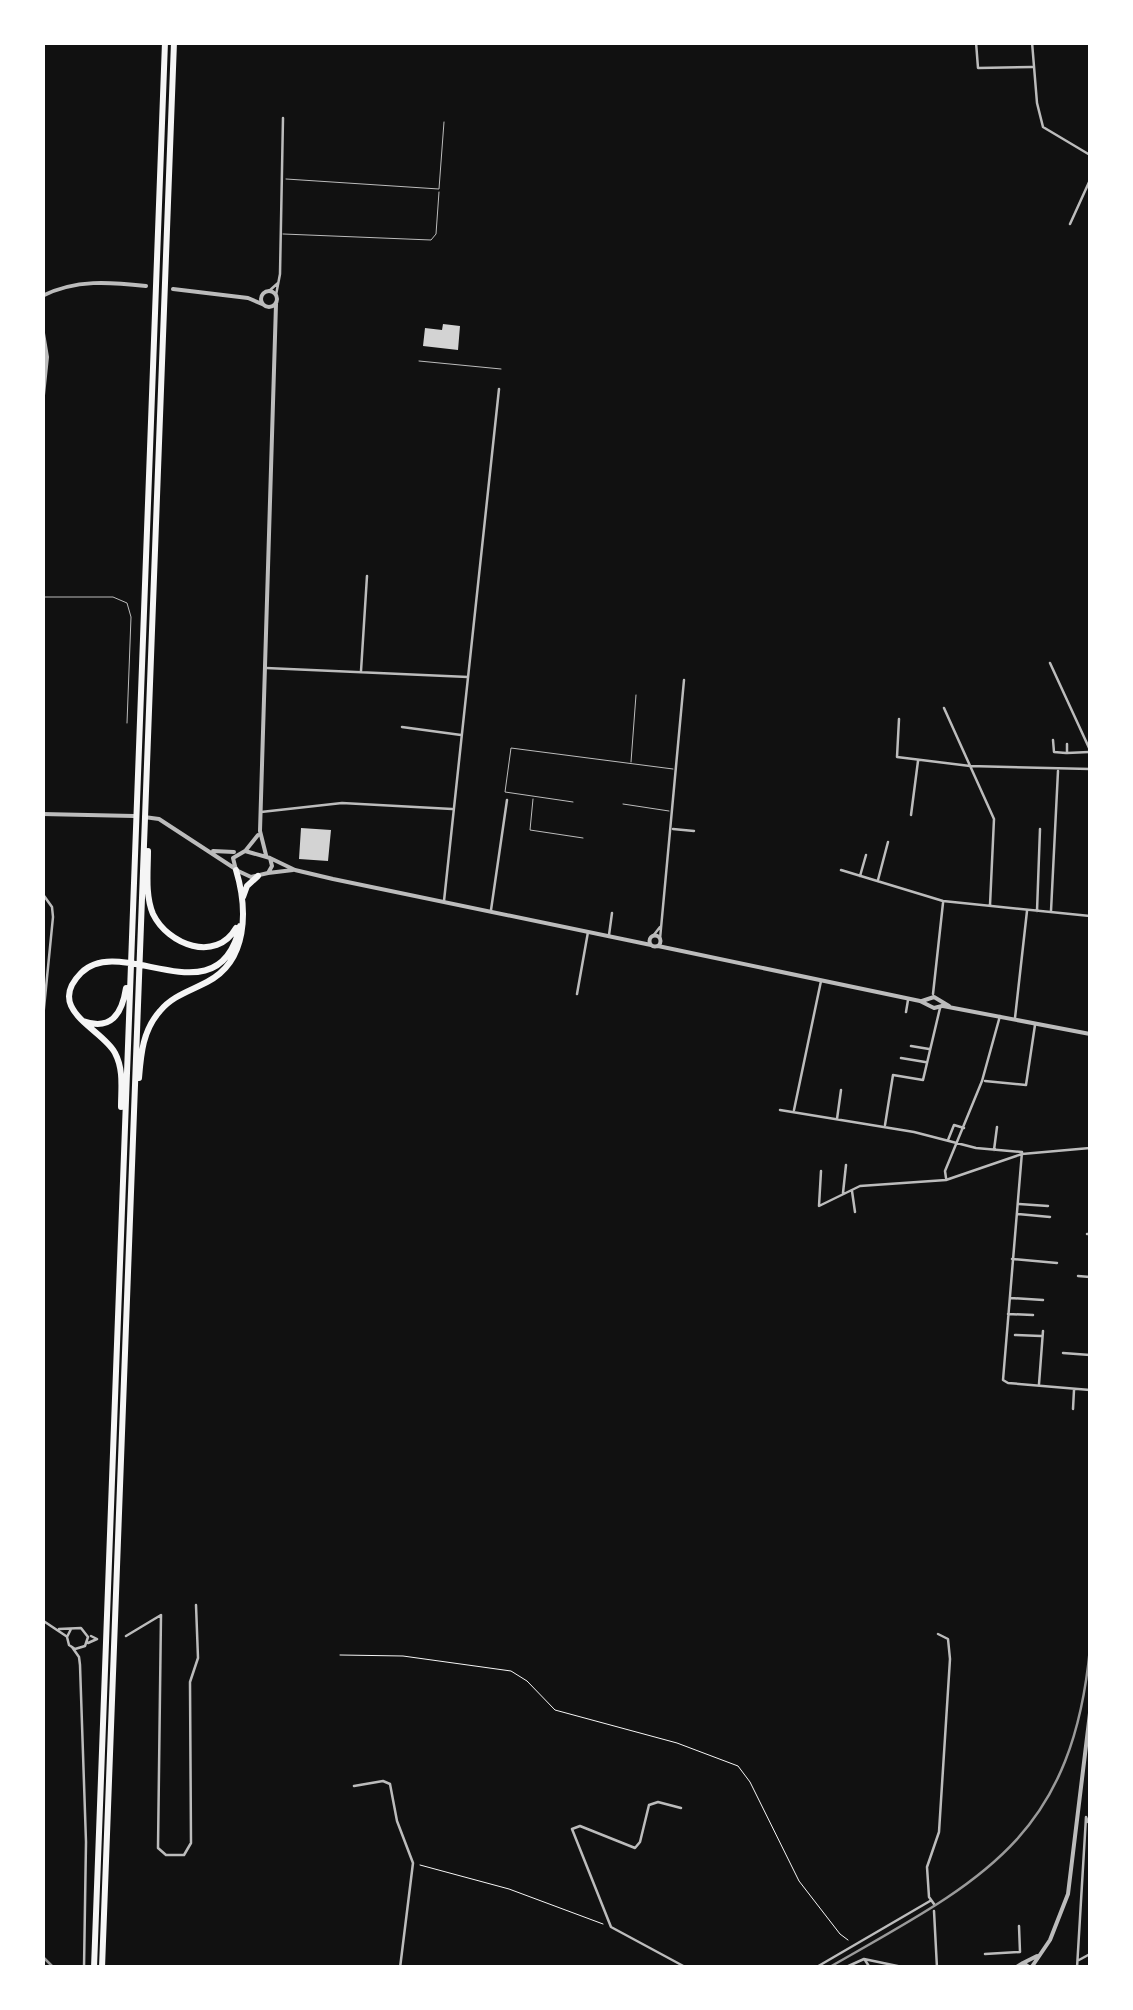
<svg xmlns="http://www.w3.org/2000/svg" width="1133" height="2010" viewBox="0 0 1133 2010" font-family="'Source Sans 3',sans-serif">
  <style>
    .building { fill: #d3d3d3 }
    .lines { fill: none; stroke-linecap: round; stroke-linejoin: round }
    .path { stroke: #f5f5f5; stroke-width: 1 }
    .service { stroke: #bcbcbc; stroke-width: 1 }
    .minor { stroke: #bcbcbc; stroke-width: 2.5 }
    .tertiary { stroke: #bcbcbc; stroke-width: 4 }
    .motorway { stroke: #f5f5f5; stroke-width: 6 }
    .rail { stroke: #9a9a9a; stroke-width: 2.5 }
  </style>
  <rect width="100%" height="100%" fill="#111"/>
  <path class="building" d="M443,324L460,326L458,350L423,346L425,328L442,330Z
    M301,828L331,830L328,861L299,859Z"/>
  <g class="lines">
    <path class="path" d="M340,1655L403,1656L511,1671L527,1681L555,1710L677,1743L738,1766L750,1782L799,1881L840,1934L848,1940
      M420,1865L509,1889L603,1924"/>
    <path class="service" d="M286,179L439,189L444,122
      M283,234L431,240L436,234L439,192
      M419,361L501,369
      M42,597H113L127,603L131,617L127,723
      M631,762L636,695
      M533,799L530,830L583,838
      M573,802L505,792L511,748L673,769
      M623,804L669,811"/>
    <path class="minor" d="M976,42L978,68L1032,67
      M1032,42L1037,103L1043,127L1090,155
      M1070,224L1090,180
      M269,291L278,283
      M276,295L280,274L283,118
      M1050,663L1090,750
      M266,668L468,677
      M361,671L367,576
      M944,708L994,819L990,905
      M899,719L897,757L970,766L1090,769
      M402,727L461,735
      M1053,740L1054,752L1066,753
      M1067,744V753L1089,752
      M261,812L342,803L452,809
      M911,815L918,761
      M673,829L694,831
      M841,870L943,901L1090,916
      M860,876L866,855
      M878,880L888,842
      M42,893L52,907L53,917L42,1028
      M444,901L499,389
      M491,910L507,800
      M1037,911L1040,829
      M1051,911L1058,771
      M609,935L612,913
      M653,936L660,927
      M660,939L684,680
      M577,994L588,932
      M933,994L943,903
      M906,1012L908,1000
      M1015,1018L1027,911
      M911,1046L929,1049
      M901,1058L925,1062
      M985,1081L1026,1085L1035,1025
      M780,1110L914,1132L976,1148L1022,1152L1003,1380L1008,1383L1090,1390
      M794,1110L821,981
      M837,1119L841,1090
      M885,1125L893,1075L923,1080L940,1008
      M948,1140L954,1125L964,1128
      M994,1150L997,1127
      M821,1171L819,1206L860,1186L946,1180L1022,1154L1090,1148
      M946,1178L945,1171L982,1081L1000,1016
      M852,1191L855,1212
      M843,1193L846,1165
      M1019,1204L1048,1206
      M1018,1214L1050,1217
      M1087,1234H1090
      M1012,1259L1057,1263
      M1090,1263V1264
      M1078,1276L1090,1277
      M1010,1298L1043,1300
      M1008,1314L1033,1315
      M1015,1335L1041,1336
      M1063,1353L1090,1355
      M1039,1384L1043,1331
      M1073,1409L1074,1390
      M42,1620L66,1636
      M59,1629L81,1628L88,1637L85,1646L75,1649L69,1645L67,1637L71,1629
      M126,1636L161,1615L158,1848L166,1855H184L191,1843L190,1682L198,1658L196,1605
      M88,1643L97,1639L91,1636
      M72,1647L79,1657L80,1665L86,1842L84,1968
      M354,1786L383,1781L390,1784L397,1821L413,1863L400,1968
      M681,1808L658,1802L649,1805L640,1842L635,1848L580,1826L572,1829L611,1927L687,1968
      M934,1904L929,1897L927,1867L939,1832L950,1659L948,1639L938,1634
      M934,1911L937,1968
      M985,1954L1020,1952L1019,1926
      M865,1960L870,1968
      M1079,1960L1090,1954
      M815,1968L930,1901
      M844,1968L864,1959L907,1968
      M1077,1968L1086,1817L1088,1822"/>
    <path class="tertiary" d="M173,289L248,298L262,304
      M261 299a8 8 0 1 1 16 0a8 8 0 1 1-16 0Z
      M42,296C76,279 110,282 146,286
      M42,327L47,357L42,405
      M42,814L134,816
      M144,817L159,819L234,868
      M246,850L258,835
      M213,851L234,852
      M245,851L270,858L272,866L268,873L251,877L236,870L233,858Z
      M266,855L260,831L276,304
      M270,858L295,870L333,879L651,945
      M268,873L293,870
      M649.5 941a5.5 5.5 0 1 1 11 0a5.5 5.5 0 1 1-11 0Z
      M658,946L920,1001L934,1008L942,1006
      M922,1001L934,997L949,1006
      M943,1006L1090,1034
      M1023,1963L1037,1956
      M1015,1968L1023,1963L1030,1968
      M1031,1968L1050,1940L1068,1894L1090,1713"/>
    <path class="motorway" d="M148,851C148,871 145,895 153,914C168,945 216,963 236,928
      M243,897L247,886L258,876
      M83,1021C111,1031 122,1014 126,988
      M139,1078C141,1053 143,1030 160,1011C172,996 190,991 207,982C248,961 248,910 236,870
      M121,1107C121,1089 124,1070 115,1053C103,1029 44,1010 81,973C121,932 219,1022 240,926
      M94,1968L165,42
      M102,1968L174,42"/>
    <path class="rail" d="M42,1956L54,1968
      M828,1968C980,1881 1072,1840 1090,1648"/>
  </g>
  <rect width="1133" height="2010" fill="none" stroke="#ffffff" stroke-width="90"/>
</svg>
